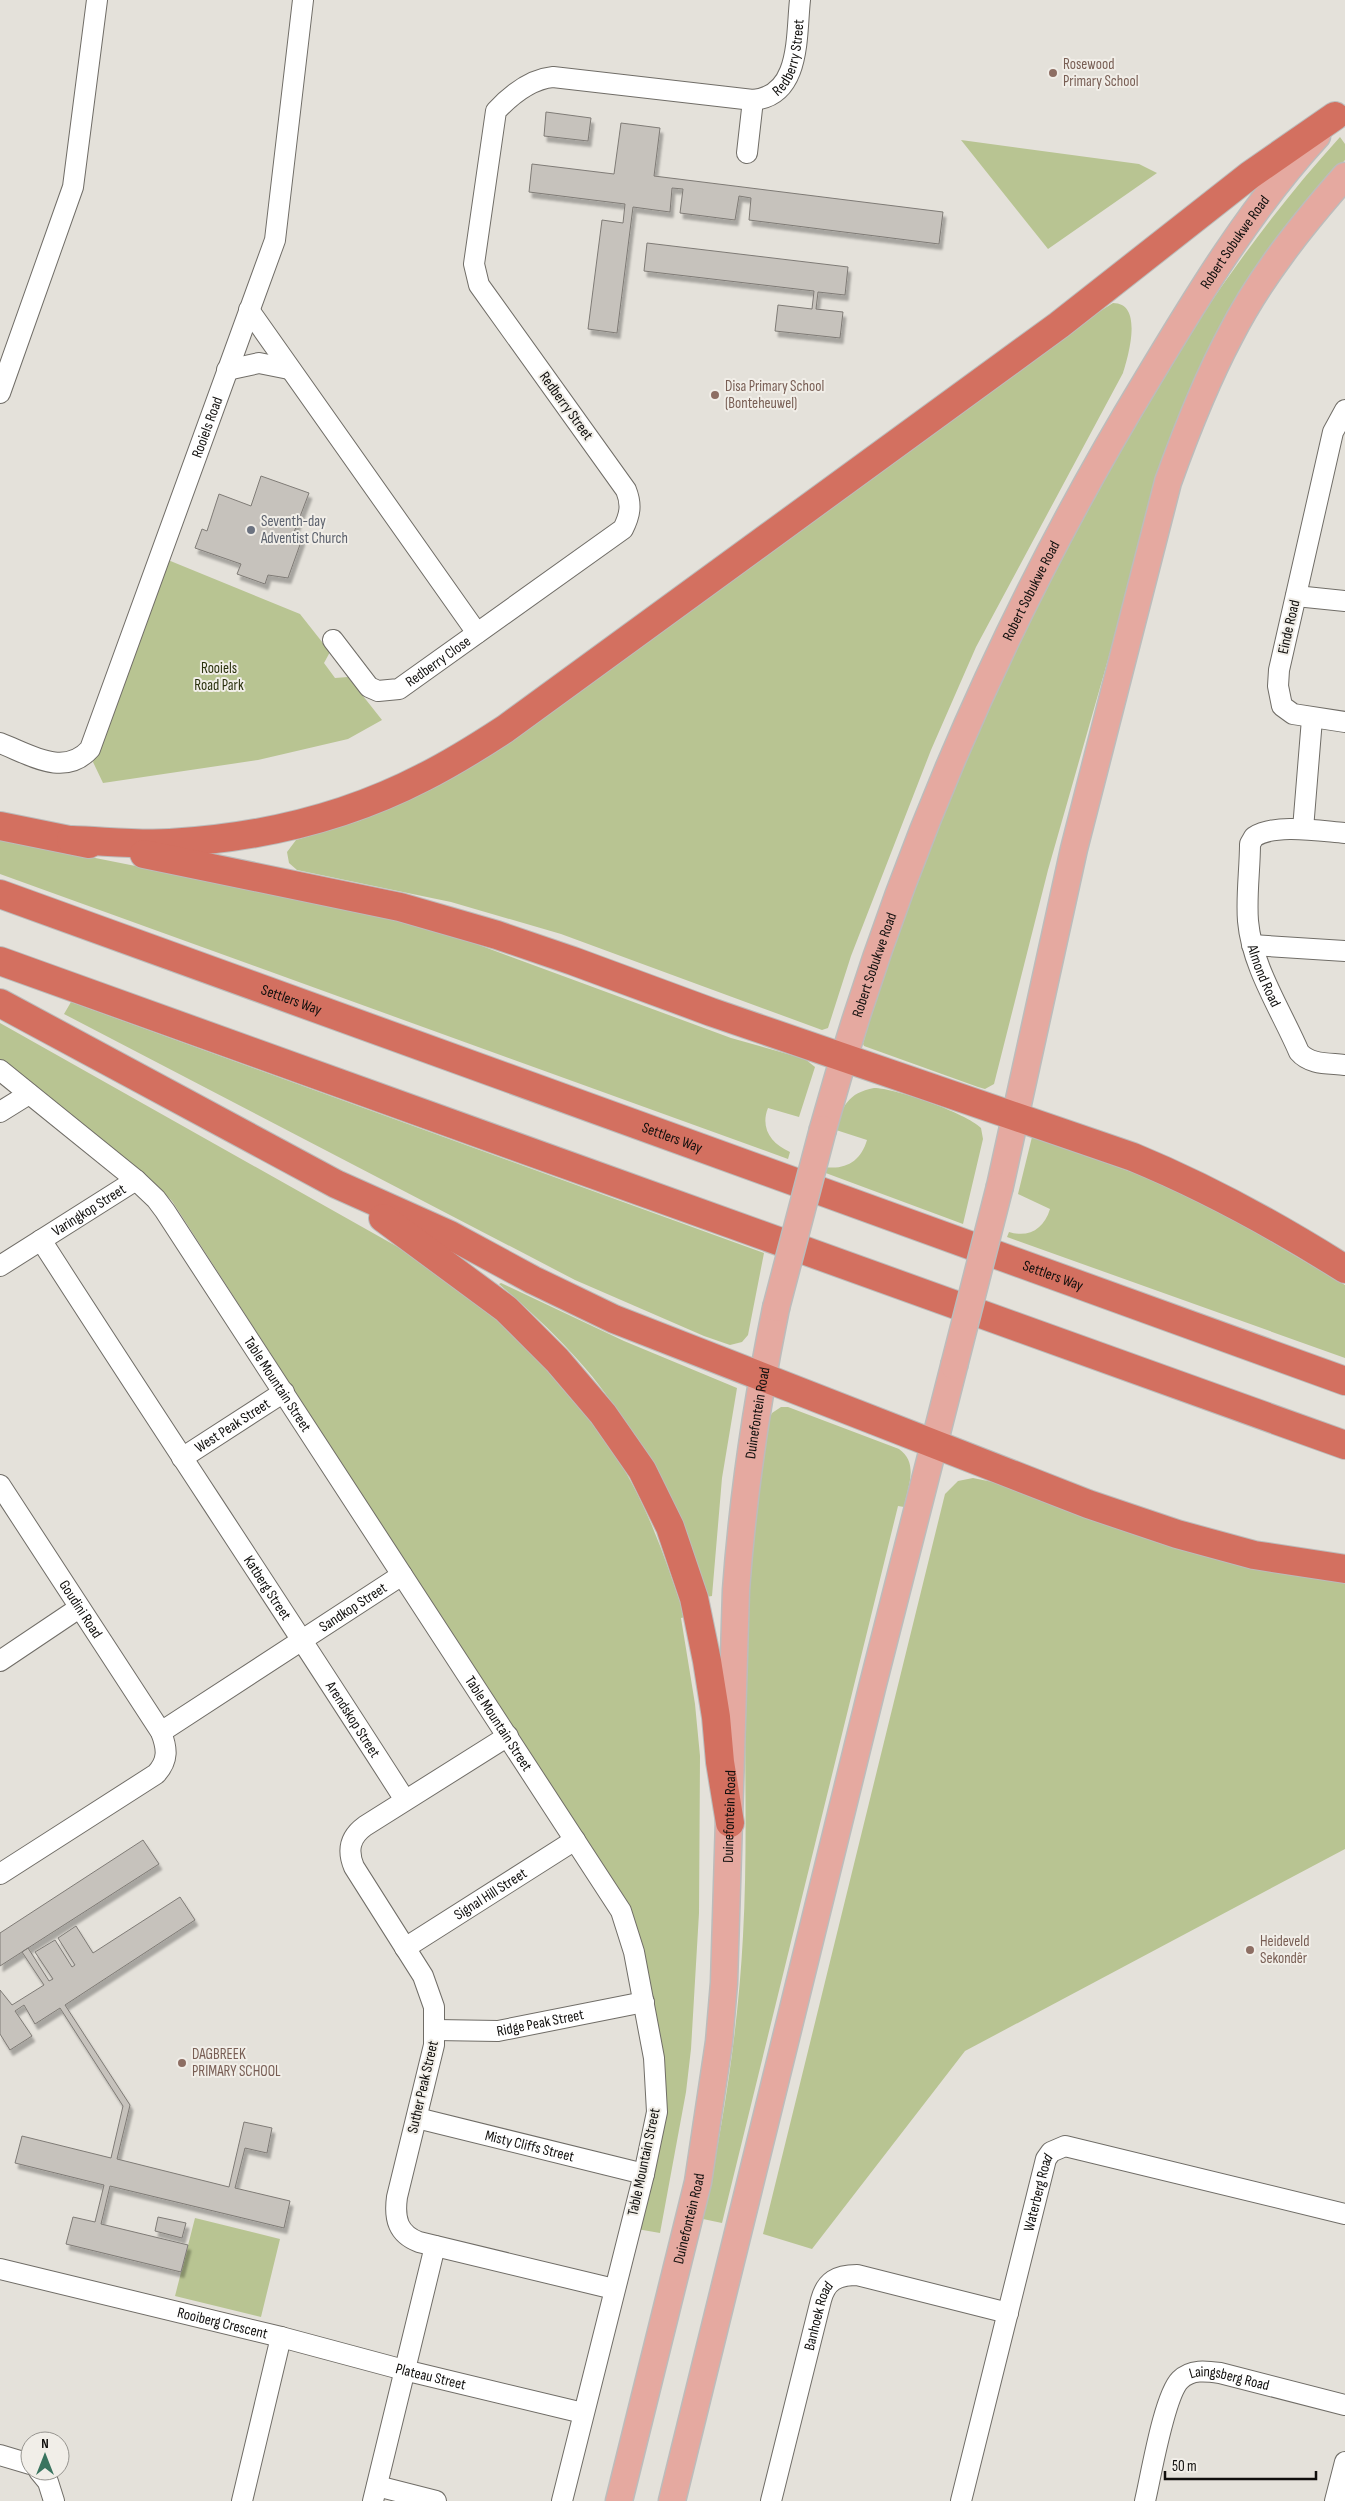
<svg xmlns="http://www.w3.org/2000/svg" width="1345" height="2501" viewBox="0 0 1345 2501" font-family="'Sofia Sans Condensed',sans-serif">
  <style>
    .green { fill: #b8c492 }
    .building { fill: #c6c2bc; stroke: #7f7b76; filter: url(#shadow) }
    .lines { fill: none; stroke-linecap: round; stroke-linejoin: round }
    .minor-casing { stroke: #706d67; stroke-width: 22 }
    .major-casing { stroke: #bcbcbb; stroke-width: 29 }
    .highway-casing { stroke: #bcbcbb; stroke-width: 30 }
    .minor { stroke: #fff; stroke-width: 20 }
    .major { stroke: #e5a9a0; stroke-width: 26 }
    .highway { stroke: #d37060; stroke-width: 28 }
    .major-bridge-casing { stroke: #bcbcbb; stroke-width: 29; stroke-linecap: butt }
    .major-bridge { stroke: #e5a9a0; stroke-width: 26 }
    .education-dot { fill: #8d6e63; stroke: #f1eee8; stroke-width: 2 }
    .worship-dot { fill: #6b7280; stroke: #f1eee8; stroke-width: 2 }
    .labels { text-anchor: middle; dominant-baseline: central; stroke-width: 4; stroke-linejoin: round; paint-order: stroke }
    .street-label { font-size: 15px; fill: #100f0d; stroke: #f1eee8 }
    .education-label { font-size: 15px; fill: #785e54; stroke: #f1eee8; text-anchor: start }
    .worship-label { font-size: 15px; fill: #5b616d; stroke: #f1eee8; text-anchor: start }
    .park-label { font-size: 15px; fill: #2b320e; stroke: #f1eee8 }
  </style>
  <defs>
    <filter id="shadow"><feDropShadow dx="3" dy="5.5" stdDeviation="1" flood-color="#0004"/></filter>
  </defs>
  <rect width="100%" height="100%" fill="#e4e1da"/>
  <path class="green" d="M1340,137L1345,144V160L1292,222L1127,593L1048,870L994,1084L985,1089L978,1087L864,1046L863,1044C901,900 964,753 1030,620C1115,448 1211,279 1340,137Z
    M961,140L1139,164L1157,173L1048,249Z
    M1113,303C1144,303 1128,357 1123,373L976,647L931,750L851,956L828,1028L822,1030L561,934L451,902L297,870L289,863L287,852L296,840L359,821L454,777L595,680L994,390L1072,329Z
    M168,560L300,614L330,652L324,663L335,678L348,677L382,720L348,739L258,760L103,783L93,762Z
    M0,839L362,911L444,932L731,1038L805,1059L815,1067L799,1117L768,1108C760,1128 771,1144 790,1152L788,1159L0,874Z
    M71,1002L764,1253L748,1335L742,1342L730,1345L704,1336L575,1280L64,1014Z
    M0,1023L396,1246C494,1304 585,1389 637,1493C657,1533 671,1575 685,1617L681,1618L695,1704L700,1756L699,1913L691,2049L686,2092L660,2233L637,2229L665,2108L605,1872L172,1201L154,1183L0,1063Z
    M874,1088C895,1088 966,1113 981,1128L983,1139L963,1224L823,1172L825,1167C846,1170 861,1161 867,1140L836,1130C842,1106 848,1093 874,1088Z
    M1032,1137L1160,1182L1209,1205L1345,1285V1358L1007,1237L1009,1232C1029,1238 1044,1229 1050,1209L1018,1194Z
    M501,1283L624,1341L737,1388L722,1478L712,1596L706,1597C678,1538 653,1475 621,1418C596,1372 540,1319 499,1284Z
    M781,1407H788L899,1449C919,1463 908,1486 904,1507L898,1506L722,2223L703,2219C723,2126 738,2032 743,1936C749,1829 742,1721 747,1613C750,1549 759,1485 768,1421L772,1413Z
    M973,1478L1007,1485L1345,1580V1849L965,2051L812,2249L763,2234L945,1494L958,1481Z
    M195,2218L280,2239L261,2317L175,2296Z"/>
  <path class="building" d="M546,112L591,118L588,141L544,136Z
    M621,123L660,128L654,176L943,212L939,244L749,220L751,198L739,196L735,220L680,213L683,189L672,188L670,212L633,207L617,333L588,329L602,220L623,223L625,204L529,192L532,164L614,174Z
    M647,243L848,267L845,295L818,292L816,309L843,312L840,338L775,331L778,305L812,309L814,291L644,271Z
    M261,476L309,493L293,535L302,539L288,578L268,575L265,584L237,574L241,564L195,548L202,529L207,531L219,494L251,506Z
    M143,1840L159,1864L0,1966V1933Z
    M180,1897L195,1920L65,2005L130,2105L117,2159L229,2187L244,2122L272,2128L267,2153L245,2148L235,2188L290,2201L284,2228L110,2186L101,2224L188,2245L181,2272L66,2244L73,2217L95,2222L104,2185L15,2163L22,2136L111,2158L123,2106L60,2008L35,2024L24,2005L15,2011L32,2036L10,2050L0,2034V1990L12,2005L44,1985L22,1952L28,1948L49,1981L53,1979L35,1952L55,1940L72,1967L75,1965L58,1938L76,1926L93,1953Z
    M158,2217L186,2223L182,2238L155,2231Z"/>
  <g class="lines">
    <defs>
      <g id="minor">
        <path d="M747,153L753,100"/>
        <path d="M249,310L477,633"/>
        <path d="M227,370L259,363L289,369"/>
        <path d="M0,393L73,187L97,0"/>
        <path d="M1345,410L1333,432L1279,670L1278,686L1282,706L1293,714L1345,722"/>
        <path d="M1296,596L1345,601"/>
        <path id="s1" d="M333,640L369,687L378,691L399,689L623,529C630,515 632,505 626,490L479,285L474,264L496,111C511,95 531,79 553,77L753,100C801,96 796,36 800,0"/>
        <path id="s2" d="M0,743C29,754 64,778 90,749L275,240L303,0"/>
        <path d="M1303,829L1312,719"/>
        <path id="s3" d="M1345,833C1320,831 1275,823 1254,837L1250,844C1250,869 1246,896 1248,921C1252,967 1281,1010 1299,1052C1310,1065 1329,1063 1345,1065"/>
        <path d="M1252,945L1345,951"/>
        <path id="s4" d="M0,1070L136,1180L156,1199L165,1211L621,1911L634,1952L654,2058L657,2112L644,2174L562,2501"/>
        <path d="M0,1112L29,1094"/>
        <path id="s5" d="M41,1240C161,1427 285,1612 405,1800"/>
        <path id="s6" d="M0,1266L136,1180"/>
        <path id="s7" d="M182,1458L284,1392"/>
        <path id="s8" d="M0,1485L161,1732C167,1748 169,1760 156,1774L0,1874"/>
        <path d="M0,1661L79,1608"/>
        <path id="s9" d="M161,1732L402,1575"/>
        <path d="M508,1736L365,1826C350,1837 347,1850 354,1867L423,1976L434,2007V2045L397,2197C394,2219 398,2234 419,2242L614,2289"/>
        <path id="s10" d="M405,1948L575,1840"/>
        <path id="s11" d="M436,2030L498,2031L644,2002"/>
        <path id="s12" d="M417,2118L644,2174"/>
        <path id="s13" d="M0,2269L281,2337L242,2501"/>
        <path id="s14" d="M281,2337L404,2370L583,2413"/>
        <path d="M0,2455L30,2464"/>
        <path d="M39,2471L48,2482L54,2501"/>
        <path d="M377,2486L436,2501"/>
        <path d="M373,2501L435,2246"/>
        <path id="s15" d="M771,2501L821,2300C826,2281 837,2275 857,2275L1008,2313"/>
        <path id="s16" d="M961,2501L1046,2159L1051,2152L1065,2146L1345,2214"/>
        <path id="s17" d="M1145,2501C1151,2476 1164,2396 1180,2380C1191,2369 1206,2371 1220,2373L1345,2405"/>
        <path d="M1335,2501L1345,2462"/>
      </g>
      <g id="major">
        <path id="s18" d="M823,1129C896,866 1005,614 1147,380C1198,295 1250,209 1317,136"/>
        <path d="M1000,1186L1074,849L1168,482C1186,432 1205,383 1230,336C1260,277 1302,225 1345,176"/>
        <path id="s19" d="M619,2501L698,2182L719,2042L724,1983L736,1590C743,1494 757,1401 776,1308"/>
        <path d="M672,2501L873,1684L954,1366"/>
      </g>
      <g id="highway">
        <path d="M0,826L89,844"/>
        <path d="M71,840C104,841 137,845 170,843C258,838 345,818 424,777C452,763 479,746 505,729L1059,325L1250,175L1335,116"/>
        <path d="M144,854L400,907L497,935L573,961L711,1012L1133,1157C1208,1188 1277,1226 1345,1269"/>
        <path id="s20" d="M0,894L1345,1381"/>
        <path d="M0,961L1345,1445"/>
        <path d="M0,1003L336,1184L450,1235L533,1280L614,1319L1088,1504L1177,1534L1254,1555L1345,1569"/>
        <path d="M383,1218L506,1309L557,1360L603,1414L642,1470L670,1527L694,1598L707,1661L716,1717L720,1762L730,1823"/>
      </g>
    </defs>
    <use href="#minor" class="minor-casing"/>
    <use href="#major" class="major-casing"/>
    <use href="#highway" class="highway-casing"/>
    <use href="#minor" class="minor"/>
    <use href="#major" class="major"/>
    <use href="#highway" class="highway"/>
    <defs>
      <path id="major-bridge" d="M776,1308L823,1129
        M954,1366L1000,1186"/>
    </defs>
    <use href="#major-bridge" class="major-bridge-casing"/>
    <use href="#major-bridge" class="major-bridge"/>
  </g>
  <g class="education-dot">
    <circle cx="1053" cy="73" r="5"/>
    <circle cx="715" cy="395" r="5"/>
    <circle cx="1250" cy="1950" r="5"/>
    <circle cx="182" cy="2063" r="5"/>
  </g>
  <circle class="worship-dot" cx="251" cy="530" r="5"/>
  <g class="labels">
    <g class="street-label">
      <text stroke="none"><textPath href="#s1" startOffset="1166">Redberry Street</textPath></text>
      <text stroke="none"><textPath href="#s18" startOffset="982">Robert Sobukwe Road</textPath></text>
      <text transform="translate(566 406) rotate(54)">Redberry Street</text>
      <text stroke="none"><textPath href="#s2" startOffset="440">Rooiels Road</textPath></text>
      <text stroke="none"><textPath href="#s18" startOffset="578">Robert Sobukwe Road</textPath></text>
      <text transform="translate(1289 627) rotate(-77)">Einde Road</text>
      <text stroke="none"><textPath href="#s1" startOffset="138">Redberry Close</textPath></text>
      <text stroke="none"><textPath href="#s18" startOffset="172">Robert Sobukwe Road</textPath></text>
      <text stroke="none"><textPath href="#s3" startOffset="235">Almond Road</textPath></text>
      <text stroke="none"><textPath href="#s20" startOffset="310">Settlers Way</textPath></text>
      <text stroke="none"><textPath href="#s20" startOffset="715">Settlers Way</textPath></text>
      <text stroke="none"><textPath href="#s6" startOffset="105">Varingkop Street</textPath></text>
      <text stroke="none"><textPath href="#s20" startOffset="1120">Settlers Way</textPath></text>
      <text stroke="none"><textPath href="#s4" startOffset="424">Table Mountain Street</textPath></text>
      <text stroke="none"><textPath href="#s19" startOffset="1101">Duinefontein Road</textPath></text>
      <text stroke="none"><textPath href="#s7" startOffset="60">West Peak Street</textPath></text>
      <text stroke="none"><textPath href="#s5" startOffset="415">Katberg Street</textPath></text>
      <text stroke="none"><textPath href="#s9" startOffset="229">Sandkop Street</textPath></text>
      <text stroke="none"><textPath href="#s8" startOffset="148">Goudini Road</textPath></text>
      <text stroke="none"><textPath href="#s5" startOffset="572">Arendskop Street</textPath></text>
      <text stroke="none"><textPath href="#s4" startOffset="829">Table Mountain Street</textPath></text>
      <text stroke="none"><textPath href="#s19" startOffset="696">Duinefontein Road</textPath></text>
      <text stroke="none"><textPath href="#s10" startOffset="101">Signal Hill Street</textPath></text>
      <text stroke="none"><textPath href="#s11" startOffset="105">Ridge Peak Street</textPath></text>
      <text transform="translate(423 2087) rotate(-77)">Suther Peak Street</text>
      <text stroke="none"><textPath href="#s12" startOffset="116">Misty Cliffs Street</textPath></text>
      <text transform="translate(644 2162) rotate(-78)">Table Mountain Street</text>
      <text stroke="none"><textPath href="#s16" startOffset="318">Waterberg Road</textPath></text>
      <text stroke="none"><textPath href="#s19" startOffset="291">Duinefontein Road</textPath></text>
      <text stroke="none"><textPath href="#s15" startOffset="191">Banhoek Road</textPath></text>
      <text stroke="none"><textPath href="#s13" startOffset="229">Rooiberg Crescent</textPath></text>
      <text stroke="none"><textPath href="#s14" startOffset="155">Plateau Street</textPath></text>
      <text stroke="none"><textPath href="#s17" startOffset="179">Laingsberg Road</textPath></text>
    </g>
    <g class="education-label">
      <text x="1063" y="64">Rosewood<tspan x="1063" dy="17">Primary School</tspan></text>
      <text x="725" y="386">Disa Primary School<tspan x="725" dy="17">(Bonteheuwel)</tspan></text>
      <text x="1260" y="1941">Heideveld<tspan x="1260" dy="17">Sekondêr</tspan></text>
      <text x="192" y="2054">DAGBREEK<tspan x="192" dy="17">PRIMARY SCHOOL</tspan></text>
    </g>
    <g class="worship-label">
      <text x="261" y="521">Seventh-day<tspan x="261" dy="17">Adventist Church</tspan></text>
    </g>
    <g class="park-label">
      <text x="219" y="668">Rooiels<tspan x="219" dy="17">Road Park</tspan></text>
    </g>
  </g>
  <g transform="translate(45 2456)"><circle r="24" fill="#f1eee8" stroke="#979590"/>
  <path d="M0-4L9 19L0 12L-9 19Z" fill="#39745f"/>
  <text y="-8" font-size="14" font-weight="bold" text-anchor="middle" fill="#100f0d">N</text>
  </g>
  <path d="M1165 2471v8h151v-8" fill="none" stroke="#100f0d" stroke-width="2.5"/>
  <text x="1172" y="2471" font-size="15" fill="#100f0d" stroke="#f1eee8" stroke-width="4" paint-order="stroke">50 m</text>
</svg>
